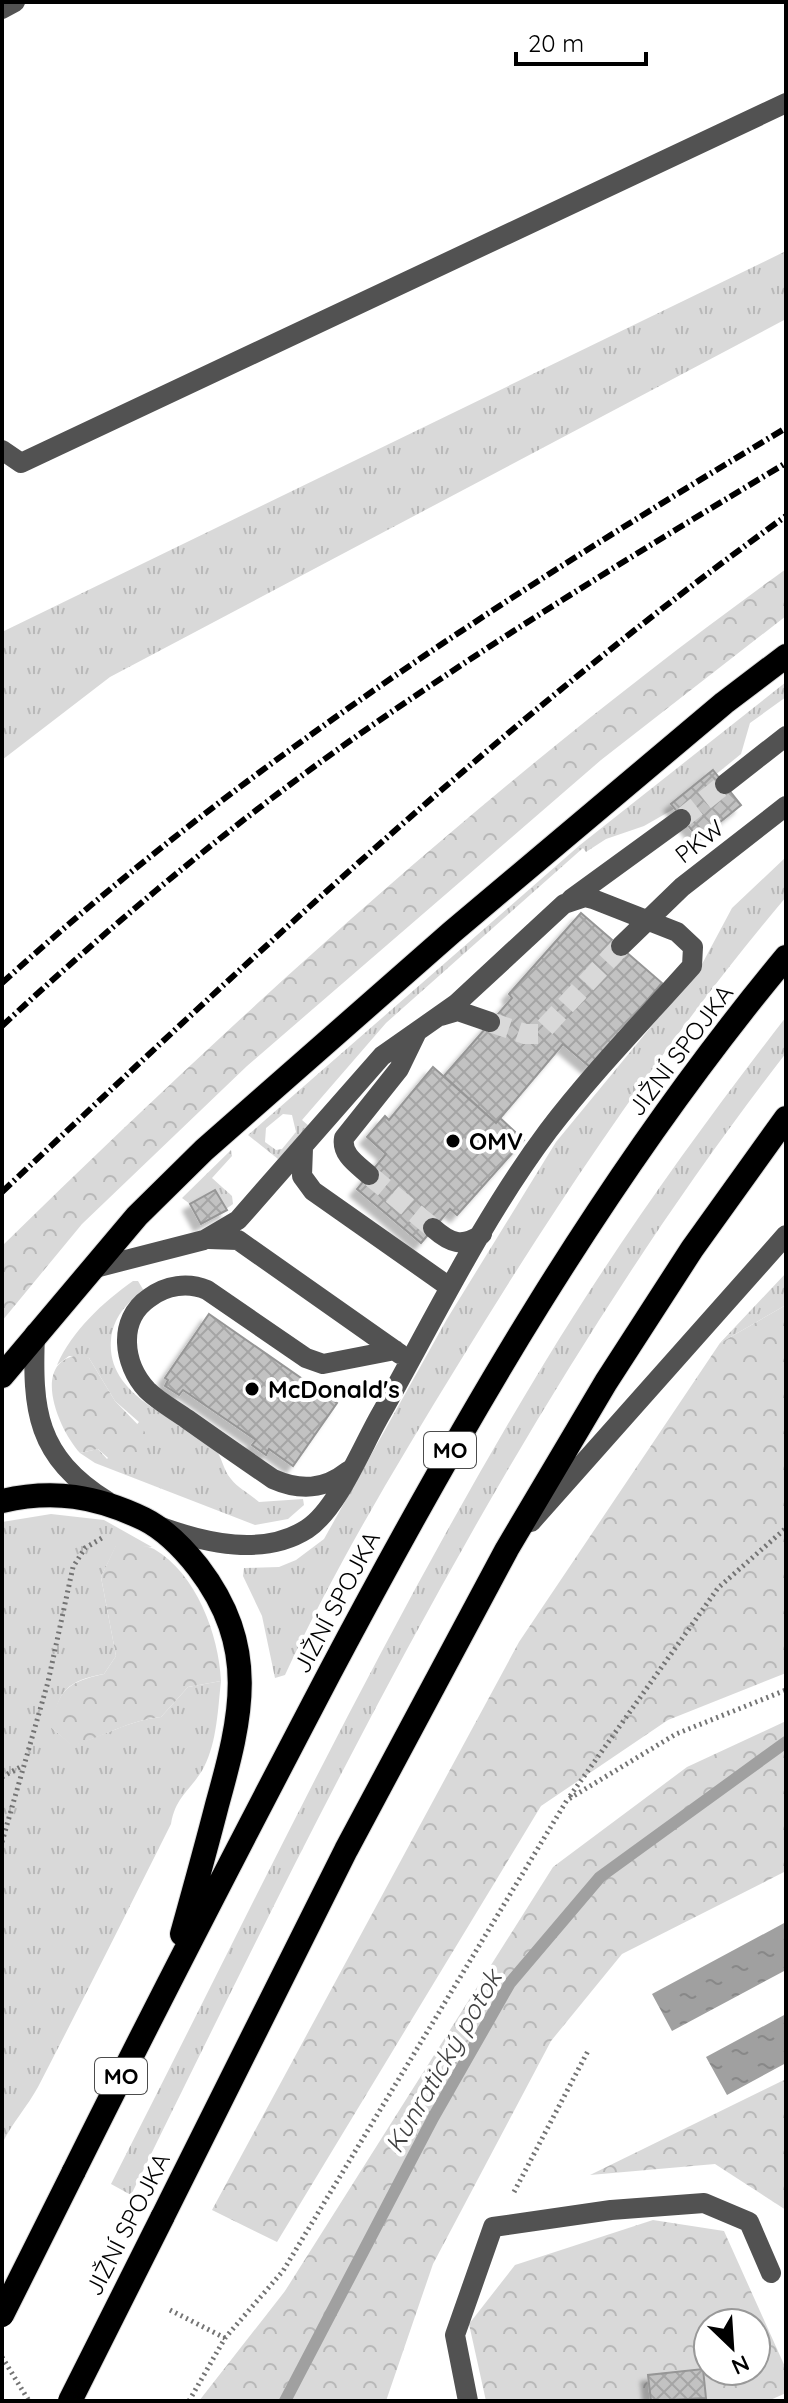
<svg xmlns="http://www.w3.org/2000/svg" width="788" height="2403" viewBox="0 0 788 2403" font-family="Quicksand,sans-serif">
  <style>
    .grass { fill: url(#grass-tufts); fill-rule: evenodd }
    .forest { fill: url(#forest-crowns); fill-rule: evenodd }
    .water { fill: url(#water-ripples) }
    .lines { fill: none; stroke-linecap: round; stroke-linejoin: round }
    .stream { stroke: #a0a0a0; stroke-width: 12 }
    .building { fill: url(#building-cross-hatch); stroke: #969696; stroke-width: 2; filter: url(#shadow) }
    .minor-tunnel { stroke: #d9d9d9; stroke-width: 20; stroke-dasharray: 20 10; stroke-linecap: butt }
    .highway-casing { stroke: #dbdbdb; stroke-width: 26 }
    .path { stroke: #747474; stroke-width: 5; stroke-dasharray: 2 4; stroke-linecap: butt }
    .minor { stroke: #525252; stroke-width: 20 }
    .highway { stroke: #000; stroke-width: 24 }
    .rail { stroke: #000; stroke-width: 6; stroke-dasharray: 12 4 2 4; stroke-linecap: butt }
    .highway-bridge-casing { stroke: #dbdbdb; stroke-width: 26; stroke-linecap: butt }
    .highway-bridge { stroke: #000; stroke-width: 24 }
    .poi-dot { fill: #000; stroke: #fff; stroke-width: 3 }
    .labels { text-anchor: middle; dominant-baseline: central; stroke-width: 8; stroke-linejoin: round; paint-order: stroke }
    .shield { fill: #fff; stroke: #4c4c4c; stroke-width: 2 }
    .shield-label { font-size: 22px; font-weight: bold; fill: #000 }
    .street-label { font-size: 24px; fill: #000; stroke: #fff }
    .poi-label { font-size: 24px; font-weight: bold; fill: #000; stroke: #fff; text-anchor: start }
    .water-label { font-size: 26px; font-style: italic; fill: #414141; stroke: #fff }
  </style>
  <defs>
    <pattern id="grass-tufts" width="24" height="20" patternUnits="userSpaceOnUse" patternTransform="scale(2)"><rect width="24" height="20" fill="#d9d9d9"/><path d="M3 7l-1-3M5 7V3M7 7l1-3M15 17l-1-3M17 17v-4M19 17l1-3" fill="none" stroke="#b8b8b8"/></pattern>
    <pattern id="forest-crowns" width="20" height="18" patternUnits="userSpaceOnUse" patternTransform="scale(2)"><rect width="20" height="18" fill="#d9d9d9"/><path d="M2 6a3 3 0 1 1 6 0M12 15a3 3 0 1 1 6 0" fill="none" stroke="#b8b8b8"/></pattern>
    <pattern id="water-ripples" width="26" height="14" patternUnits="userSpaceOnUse" patternTransform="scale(2)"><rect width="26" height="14" fill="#a0a0a0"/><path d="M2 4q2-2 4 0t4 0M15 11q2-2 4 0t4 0" fill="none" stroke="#888"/></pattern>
    <pattern id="building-cross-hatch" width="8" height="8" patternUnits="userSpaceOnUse" patternTransform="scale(2)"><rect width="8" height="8" fill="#c2c2c2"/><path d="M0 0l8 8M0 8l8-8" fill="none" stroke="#a5a5a5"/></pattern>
    <filter id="shadow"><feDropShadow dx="-7" dy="7" stdDeviation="2" flood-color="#0004"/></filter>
  </defs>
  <rect width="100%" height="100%" fill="#fff"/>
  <path class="grass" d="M786,251V319L110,677L2,760V632Z
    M786,682V697L750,723L741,754L672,810L644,826L606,839L586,852L583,848L386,1023L302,1120L309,1126L278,1159L248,1135L580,845ZM283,1114L292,1115L296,1132L282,1149L276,1150L265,1142L266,1128Z
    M786,857V897C664,1042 558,1201 459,1363C397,1464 335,1567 285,1675L275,1678L262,1616L243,1576L244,1568L279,1567L296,1560L324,1539L447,1319L556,1142L701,966L732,908Z
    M786,1017V1053C517,1401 324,1802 131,2195L111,2184C252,1908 384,1627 545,1362C618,1242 700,1128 786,1017Z
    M231,1150L232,1156L212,1178L232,1196L233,1204L226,1209L215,1190L190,1204L182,1198Z
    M786,1273V1305L720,1343Z
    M133,1281H138L144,1291C126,1303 113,1318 111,1340C106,1397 178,1418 213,1447C223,1456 222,1469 231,1479C238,1488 250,1494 259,1502L303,1499L304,1505L288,1519L255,1525L95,1463L80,1453L98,1449L107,1459L139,1422L115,1401L89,1358L69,1356L57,1365C72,1331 103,1302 133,1281Z
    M51,1514L104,1520L152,1547L116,1546L101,1577L116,1656L104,1674C67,1681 58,1690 52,1728L72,1745C102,1737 130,1720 161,1717L188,1687L221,1681C218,1708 217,1742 204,1767C191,1791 176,1795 171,1824C127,1912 83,2000 38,2087C27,2107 12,2123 2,2144V1522Z"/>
  <path class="forest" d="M786,569V616L601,760L247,1066L82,1224L2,1321V1246C249,1004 505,771 786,569Z
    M786,1305V1673L668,1720L541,1806L277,2242L212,2210L519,1642L720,1343Z
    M81,1355L89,1358L115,1401L145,1432V1450L125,1467L116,1465L98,1449L80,1453C58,1429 29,1359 81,1355Z
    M116,1545C127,1546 145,1544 154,1549C196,1573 219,1635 221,1681L188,1687L161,1717C130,1720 102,1737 72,1746L51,1727C58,1690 67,1682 104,1674L116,1656L101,1577Z
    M786,1721V1871L622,1954L551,2041L433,2264L386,2401H199L285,2291L553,1867L687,1767Z
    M786,2079V2210L715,2164L590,2175Z
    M653,2220L724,2231L786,2369V2393L768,2401H707L703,2370L648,2375L651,2401H486L469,2324L515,2265ZM708,2323H756V2371H708Z"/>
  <path class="water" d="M786,1922V1970L672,2031L652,1994Z
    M786,2014V2063L727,2095L706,2057Z"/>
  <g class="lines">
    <path class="stream" d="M285,2401L433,2118L510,1983L600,1877L786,1742"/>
  </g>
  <path class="building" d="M713,770L741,805L699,839L671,804Z
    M581,913L662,983L590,1067L563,1044L496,1123L444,1076L512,998L509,994Z
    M433,1067L496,1123L500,1118L524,1140L457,1215L450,1209L421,1243L357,1189L386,1154L367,1137L385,1116L389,1120Z
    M215,1190L227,1210L201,1224L190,1204Z
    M209,1314L337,1403L293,1466L269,1449L266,1455L252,1445L256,1440L183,1390L179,1395L165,1386L168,1380L165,1378Z
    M703,2369L706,2398L651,2401L648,2375Z"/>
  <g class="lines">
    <path class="minor-tunnel" d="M681,819L725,784
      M490,1022L525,1034H539L621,946
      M369,1175L433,1228"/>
    <defs>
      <path id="highway" d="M2,1376L137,1216L204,1150L452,932L724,703L786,656
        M2,1501C54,1489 96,1496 144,1519C166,1530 183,1548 198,1567C259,1647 242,1715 217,1805C206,1848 194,1891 182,1934
        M73,2173C156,2006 242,1840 329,1674C462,1423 604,1176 786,957
        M162,2218L346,1850L507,1549L606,1382L692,1249L786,1118"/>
    </defs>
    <use href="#highway" class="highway-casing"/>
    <path class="path" d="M2,1777L22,1766
      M570,1796L718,1588L786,1528
      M2,1842L48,1682L73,1567L85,1548L102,1538
      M514,2192L589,2049
      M170,2310L225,2338
      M2,2357L29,2401
      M189,2401L225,2338L283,2271L567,1800L676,1734L786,1690"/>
    <path class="minor" d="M2,9L15,2
      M2,450L21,463L786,103
      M725,784L786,736
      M571,899L681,819
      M621,946L682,887L786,806
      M441,1016L458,1011L490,1022
      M303,1148L302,1176L313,1191L448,1286
      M369,1175C358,1165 341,1155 344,1138L399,1069L416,1034
      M433,1228C450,1243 462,1248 482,1234
      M209,1239L238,1240L400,1354
      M91,1269L204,1240L238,1220L382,1056L456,1004L564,904L585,897L593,899L677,932L693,947L692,966C644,1020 592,1073 548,1131C483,1218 435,1317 382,1412C363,1444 338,1509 307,1529C263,1557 206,1543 161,1527
      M35,1333C32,1411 36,1456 107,1501
      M348,1471C324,1490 300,1491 273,1479C244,1459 215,1439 187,1419C174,1410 158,1401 147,1390C123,1364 117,1320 149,1298C166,1285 188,1282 207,1290L306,1358L323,1364L395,1350
      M531,1522L786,1235
      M468,2401L455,2335L493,2227L611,2210L704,2203L749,2222L771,2273"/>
    <use href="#highway" class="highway"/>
    <path class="rail" d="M2,983C242,765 509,594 786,428
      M2,1026C120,917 245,813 377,722C510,630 648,546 786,463
      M2,1192C254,955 504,719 786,516"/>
    <defs>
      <path id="highway-bridge" d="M2,2315L73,2173
        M70,2401L162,2218"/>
    </defs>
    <use href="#highway-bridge" class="highway-bridge-casing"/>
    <use href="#highway-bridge" class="highway-bridge"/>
  </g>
  <g class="poi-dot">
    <circle cx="453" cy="1141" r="8"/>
    <circle cx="252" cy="1389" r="8"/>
  </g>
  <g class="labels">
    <g class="shield">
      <rect x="424" y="1432" width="52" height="36" rx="6"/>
      <rect x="95" y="2058" width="52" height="36" rx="6"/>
    </g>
    <g class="shield-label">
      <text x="450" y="1450">MO</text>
      <text x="121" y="2076">MO</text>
    </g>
    <g class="street-label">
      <text transform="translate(699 841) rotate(-38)">PKW</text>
      <text transform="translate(680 1050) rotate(-53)">JIŽNÍ SPOJKA</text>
      <text transform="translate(336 1602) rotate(-62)">JIŽNÍ SPOJKA</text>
      <text transform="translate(127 2224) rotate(-63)">JIŽNÍ SPOJKA</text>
    </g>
    <g class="poi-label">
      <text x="469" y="1141">OMV</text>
      <text x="268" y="1389">McDonald's</text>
    </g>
    <g class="water-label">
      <text transform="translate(443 2061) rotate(-60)">Kunratický potok</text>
    </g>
  </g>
  <rect width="788" height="2403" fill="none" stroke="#000000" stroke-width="8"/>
  <g transform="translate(732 2347) rotate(155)"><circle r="38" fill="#ffffff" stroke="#999999" stroke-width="2"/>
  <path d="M0-6L14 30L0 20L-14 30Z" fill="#000000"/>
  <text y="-12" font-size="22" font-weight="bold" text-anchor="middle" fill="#000000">N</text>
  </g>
  <path d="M516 52v12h130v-12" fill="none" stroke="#000000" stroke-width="4"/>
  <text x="528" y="52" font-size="24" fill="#000000" stroke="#ffffff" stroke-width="6" paint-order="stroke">20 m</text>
</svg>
